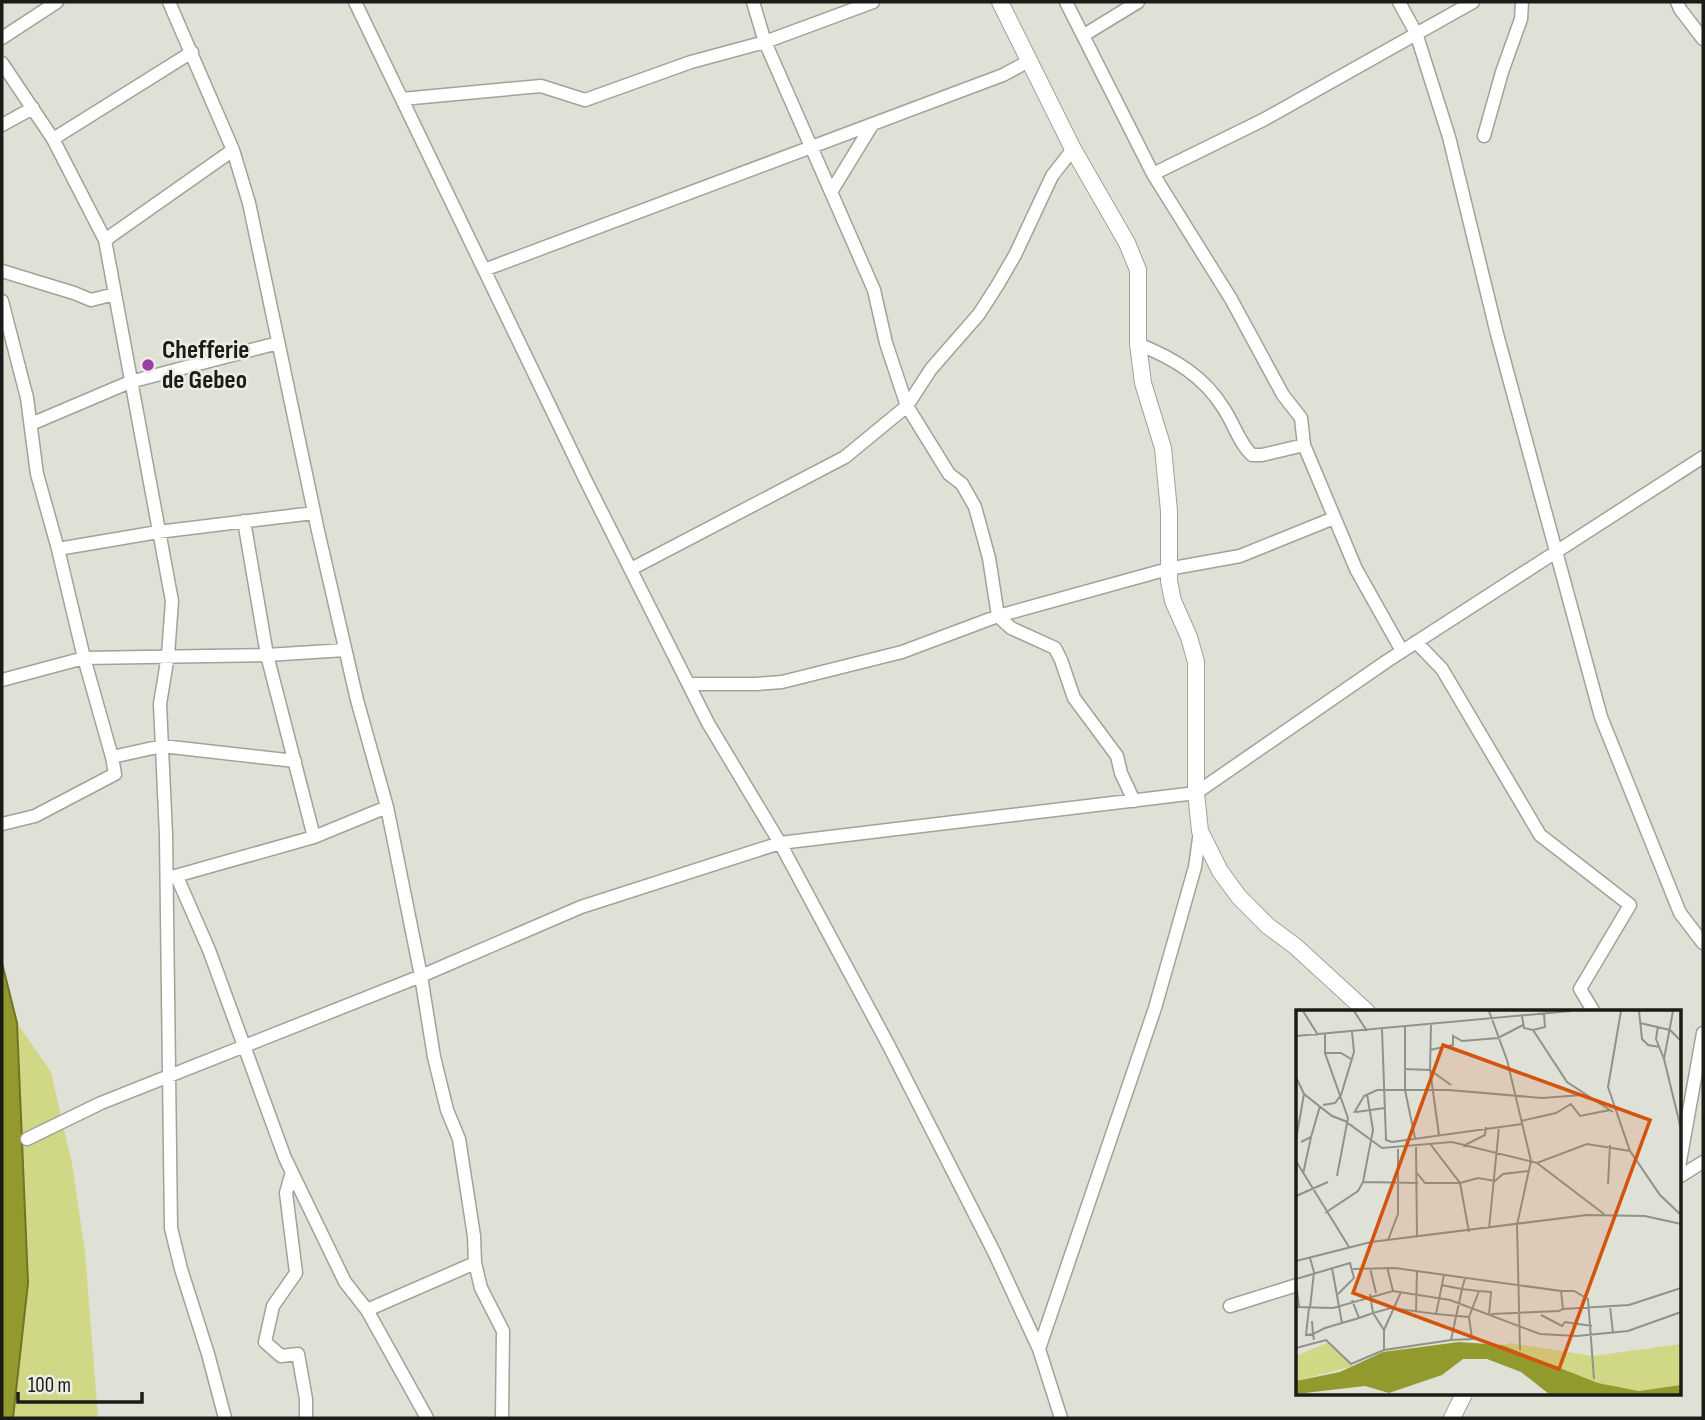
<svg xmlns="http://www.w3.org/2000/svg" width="1705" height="1420" viewBox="0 0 1705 1420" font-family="'Sofia Sans Condensed',sans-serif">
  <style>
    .green { fill: #d0d785 }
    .water { fill: #939a2d; stroke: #6f7427; stroke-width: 2 }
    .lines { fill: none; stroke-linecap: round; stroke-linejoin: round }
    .minor-casing { stroke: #a1a298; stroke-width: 15 }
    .major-casing { stroke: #a1a298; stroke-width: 18 }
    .minor { stroke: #fff; stroke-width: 12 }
    .major { stroke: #fff; stroke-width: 16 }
    .poi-dot { fill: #9b3ea8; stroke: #eceee3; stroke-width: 2.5 }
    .labels { text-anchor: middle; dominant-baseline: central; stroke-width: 5; stroke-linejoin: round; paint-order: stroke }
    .poi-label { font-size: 26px; font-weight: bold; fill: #1b1c18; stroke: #eceee3; text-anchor: start }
    .inset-road { fill: none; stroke: #91928a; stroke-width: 2 }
    .view { fill: #d4530d; fill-opacity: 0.15; stroke: #d4530d; stroke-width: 3.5 }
    .inset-edge { fill: none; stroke: #1b1c18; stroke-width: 3.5 }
  </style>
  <rect width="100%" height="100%" fill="#dfe0d6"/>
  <path class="green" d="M17,1023L51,1072L72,1164L85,1252L98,1418H13L28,1283Z"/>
  <path class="water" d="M2,963L17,1023L28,1283L13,1418H2Z"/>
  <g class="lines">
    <defs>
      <path id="minor" d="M169,2L233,150L249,203L318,531L357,700L387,807L421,976L434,1057L447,1110L459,1139L474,1236L475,1263L367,1310L345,1282L285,1158L209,950L177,877
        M355,2L586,481L708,723L780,843L889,1046L994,1252L1039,1349L1061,1418
        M753,2L765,42L831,192
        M1066,2L1153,174L1231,299L1283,395L1301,418L1304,445L1356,569L1402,651
        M1399,2L1416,33L1449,137L1497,334L1601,717L1680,913L1703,943
        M1677,2L1680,9L1703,39
        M1084,35L1138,2
        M2,38L57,2
        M2,63L53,139L105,240L172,601L168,655L160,704L166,835L171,1228L181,1269L208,1354L225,1418
        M402,99L541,86L585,100L691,62L765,42L873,2
        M2,125L33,108
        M872,125L831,192L874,290L886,343L907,406L949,474L962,484L975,507L989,558L998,616L1011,628L1055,648L1061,660L1074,698L1117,756L1121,773L1134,801
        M1484,136L1502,72L1521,19L1522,2
        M53,139L192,52
        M1153,174L1263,120L1473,2
        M105,240L233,150
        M484,270L1003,75L1029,61
        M2,271L74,293L91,300L115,294
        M2,301L27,398L37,474L58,549L158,532L314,513
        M1138,344C1173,358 1204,376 1224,409C1234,424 1239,443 1252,455H1262L1304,445
        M31,424L130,382L278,343
        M244,521L267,655L345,650
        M631,569L845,457L907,406L931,369L979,314L997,286L1015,255L1052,176L1073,149
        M1416,642L1442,669L1540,835L1630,905L1580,989L1594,1012
        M2,680L84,658L267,655L314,837L172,877
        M689,684H756L782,682L902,652L998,616L1168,569L1240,556L1334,518
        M112,757L162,746L295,761
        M2,824L35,816L115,774L112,757L84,658L58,549
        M314,837L387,807
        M27,1139L101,1103L421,976L581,907L780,843L1196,793L1387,661L1703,457
        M1679,1167L1703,1033
        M292,1172L286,1193L296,1273L273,1306L265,1342L281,1356L298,1354L306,1399V1418
        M1679,1177L1703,1162
        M475,1263L481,1288L503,1331L502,1418
        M1230,1306L1297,1285
        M367,1310L427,1418
        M1039,1349L1155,1008L1195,867L1200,831"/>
      <path id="major" d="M1000,2L1073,149L1127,243L1138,270V344L1143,383L1163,448L1169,511V581L1173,601L1189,637L1196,662V793L1200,831L1220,871L1239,897L1268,926L1295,946L1367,1012
        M1452,1418L1464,1394"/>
    </defs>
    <use href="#minor" class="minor-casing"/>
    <use href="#major" class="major-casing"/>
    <use href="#minor" class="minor"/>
    <use href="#major" class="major"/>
  </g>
  <circle class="poi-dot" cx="148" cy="365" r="7"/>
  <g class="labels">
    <g class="poi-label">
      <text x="162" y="350">Chefferie<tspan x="162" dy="30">de Gebeo</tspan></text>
    </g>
  </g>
  <g transform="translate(1296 1010)">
    <rect width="385" height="385" fill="#dfe0d6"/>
    <path d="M31,333L57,356L0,371V346ZM215,333L297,346L385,334V375L343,381L302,373L206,335Z" fill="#d0d785"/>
    <path d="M163,332L206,335L302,373L343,381L385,375V384H253L225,362L191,349H167L146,365L93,383L69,376L0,384V371L44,362L87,342Z" fill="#939a2d"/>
    <path class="inset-road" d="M7,1L22,25M58,1L71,21M193,1L211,50L235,151L221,215L224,340M325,1L312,77L334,141M343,1L346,29L352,35L364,37M377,1L368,49L385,119M226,6L228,18L237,20L249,17L248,4M344,13L374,20L385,31M135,15L134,60L143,125M362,16L360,29L368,49M109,17V80L119,128M86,19L90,130L96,132M237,20L271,72L317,102M29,24V43L52,108L41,166M0,26L275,1M134,40L157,35V26L166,31L202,28L227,15M29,43H45L55,49M108,59L134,60L155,75M0,67L8,84L36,106L49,111L86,138L156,132L241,153L291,134L334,141L364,185L385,205M27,95L39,93L45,85L58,42L56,22M60,102L89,98M58,103L68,86L81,80H153L246,88L286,85M225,111L260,103L275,94L284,106L314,100M0,130L8,84M5,132L15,127L24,96M96,132L226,114M135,135L164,173L173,222M167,136L189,125L190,117M120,137L121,227M0,151L53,237M241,153L308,204M121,163L129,173H164L182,168L199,171L207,164L233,161M7,164L15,127M67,172L122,173M312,174L314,135M0,186L32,172M29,203L62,181L67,172L77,120L71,84M193,219L203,117M92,230L102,204V139M14,248L18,262L14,298M0,251L75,232L291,205L349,206L385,214M91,257L97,281M36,258L46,313M74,258L80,283M57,259L99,258L265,281L267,299L263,301L195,304M0,269L54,253L58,268L42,284M0,272L3,297M145,275L166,279L169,268M183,281L173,307L176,329L155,330L166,279L183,281L195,282L193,305M265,281H278L292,289L298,369M74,284L77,303L95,298L140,304L148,265M314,296L317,323M0,297L37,298L97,281L154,290L244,324L281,326L332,321L385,302M13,298L10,325L17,324L16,311M267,299L333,295L385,278M120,301L121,261M140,304L173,307M245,305L266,316L269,312L296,316M63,308L77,303L88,320V340L155,330M88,320L105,282M18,330L17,324L29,318L63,308L56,290M0,338L30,330L55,354L88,340"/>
    <path class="view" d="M147,35L354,110L263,359L57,283Z"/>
    <rect width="385" height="385" class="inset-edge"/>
  </g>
  <rect width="1705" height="1420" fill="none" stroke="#1b1c18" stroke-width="7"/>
  <path d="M18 1392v10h124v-10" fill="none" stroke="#1b1c18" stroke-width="3.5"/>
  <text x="28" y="1392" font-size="21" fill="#1b1c18" stroke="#eceee3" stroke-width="5" paint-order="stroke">100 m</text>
</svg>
